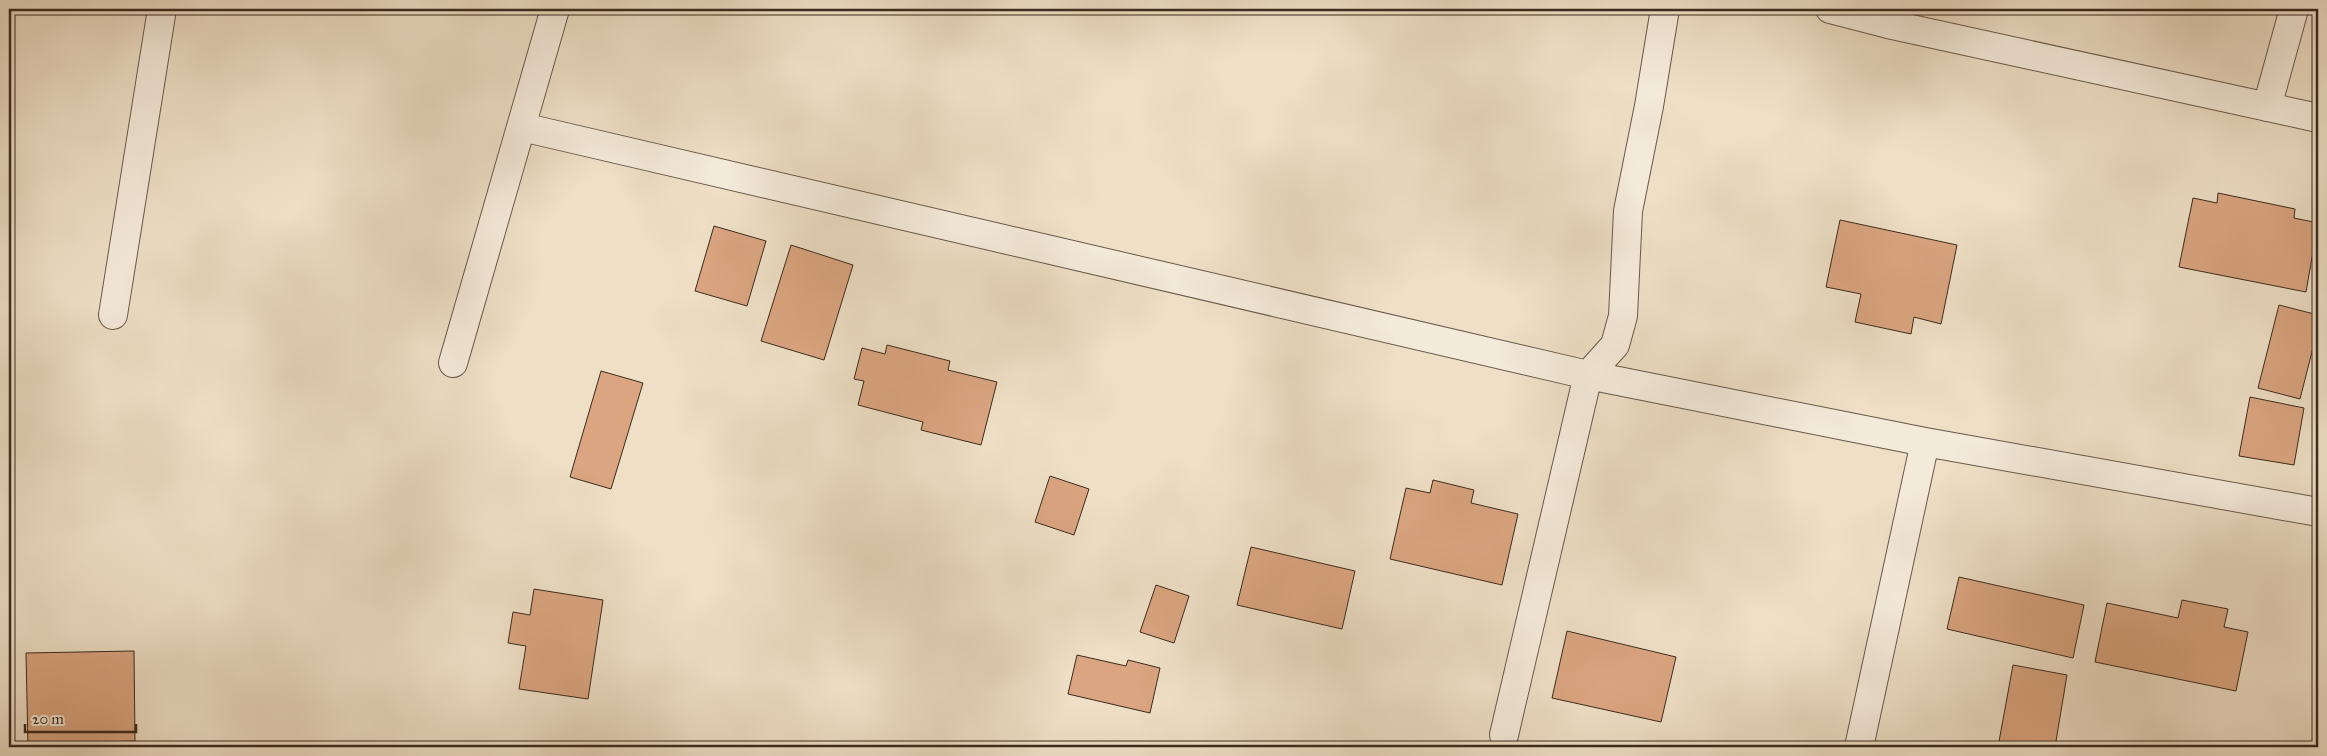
<svg xmlns="http://www.w3.org/2000/svg" width="2327" height="756" viewBox="0 0 2327 756" font-family="'IM FELL Great Primer',serif">
  <style>
    .building { fill: #daa580; stroke: #3b2b1f }
    .lines { fill: none; stroke-linecap: round; stroke-linejoin: round }
    .minor-casing { stroke: #685849; stroke-width: 30 }
    .minor { stroke: #f4eada; stroke-width: 28 }
  </style>
  <rect width="100%" height="100%" fill="#eedfc6"/>
  <filter id="stains"><feTurbulence type="fractalNoise" baseFrequency=".004" numOctaves="4"/><feColorMatrix values="0 0 0 0 .2 0 0 0 0 .09 0 0 0 0 .02 0 0 0 .5 -.17"/></filter>
  <radialGradient id="worn" r=".72"><stop offset=".6" stop-color="#630" stop-opacity="0"/><stop offset="1" stop-color="#630" stop-opacity=".3"/></radialGradient>
  <path class="building" d="M2218,193L2295,209L2294,218L2318,223L2306,292L2179,267L2193,198L2217,203Z
    M1840,220L1957,245L1941,324L1914,317L1911,334L1855,322L1861,294L1826,287Z
    M714,226L766,241L747,306L695,291Z
    M791,245L853,265L824,360L761,341Z
    M2279,305L2318,315V328L2300,399L2258,388Z
    M887,345L950,361L948,370L997,382L981,445L921,430L923,422L858,405L864,381L854,379L862,348L885,354Z
    M601,371L643,383L611,489L570,477Z
    M2250,397L2304,408L2294,465L2239,456Z
    M1050,476L1089,489L1074,535L1035,522Z
    M1433,480L1474,490L1471,503L1518,514L1502,585L1390,559L1406,488L1430,493Z
    M1251,547L1355,571L1342,629L1237,605Z
    M1959,577L2084,605L2073,658L1947,629Z
    M1156,585L1189,596L1174,643L1140,632Z
    M534,589L603,600L588,699L519,689L526,646L508,643L513,612L530,615Z
    M2182,600L2228,609L2224,627L2248,632L2236,691L2095,662L2107,603L2178,618Z
    M1567,631L1676,657L1661,722L1552,698Z
    M134,651L135,741L104,742L105,747H28L26,653Z
    M1077,655L1126,666L1128,660L1160,668L1150,713L1068,694Z
    M2013,665L2067,675L2055,747H1998Z"/>
  <g class="lines">
    <defs>
      <path id="minor" d="M1830,9L1888,24L2318,118
        M2267,107L2294,9
        M522,127L1588,375L1925,442L2318,512
        M113,315L162,9
        M453,363L555,9
        M1504,735L1588,375L1615,345L1623,316L1628,211L1649,106L1665,9
        M1859,747L1925,442"/>
    </defs>
    <use href="#minor" class="minor-casing"/>
    <use href="#minor" class="minor"/>
  </g>
  <rect width="2327" height="756" fill="none" stroke="#eedfc6" stroke-width="30"/>
  <rect x="10" y="10" width="2307" height="736" fill="none" stroke="#3b2b1f" stroke-width="2.5"/>
  <rect x="15" y="15" width="2297" height="726" fill="none" stroke="#3b2b1f"/>
  <path d="M25 724v8h111v-8" fill="none" stroke="#3b2b1f" stroke-width="2.5"/>
  <text x="32" y="724" font-size="15" fill="#3b2b1f" stroke="#f4eada" stroke-width="4" paint-order="stroke">20 m</text>
  <rect width="100%" height="100%" filter="url(#stains)"/>
  <rect width="100%" height="100%" fill="url(#worn)"/>
</svg>
